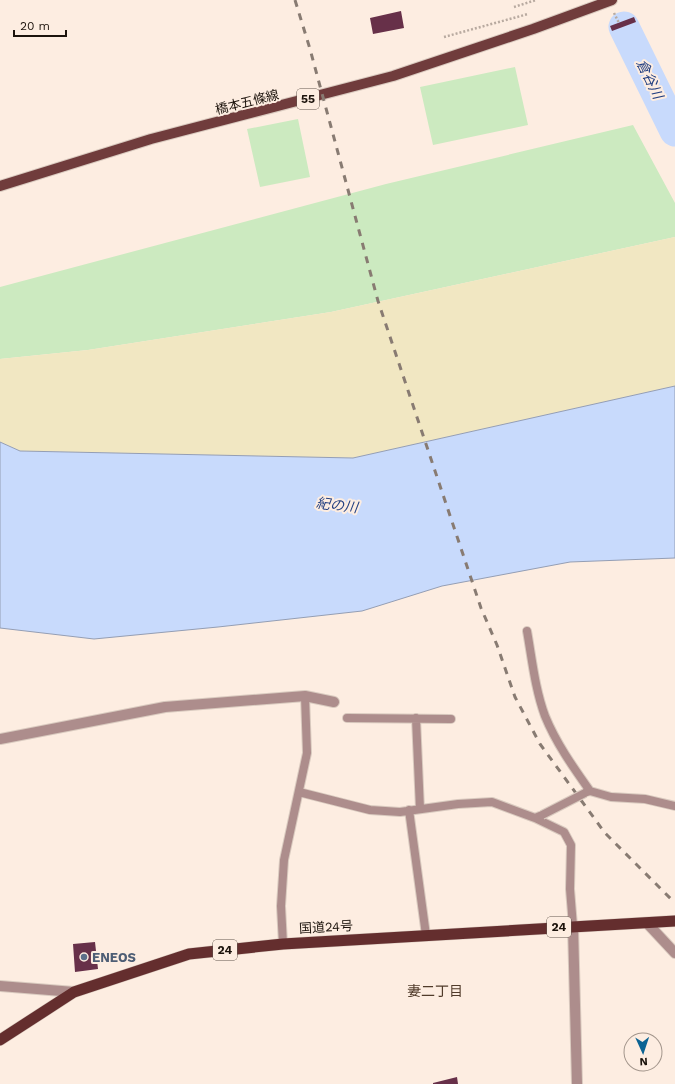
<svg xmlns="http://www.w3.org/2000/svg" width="675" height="1084" viewBox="0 0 675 1084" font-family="'Work Sans','Noto Sans JP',sans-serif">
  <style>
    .green { fill: #cceac0 }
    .sand { fill: #f1e7c2 }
    .water { fill: #c8dafc; stroke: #949eb4 }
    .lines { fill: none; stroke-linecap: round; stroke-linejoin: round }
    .river { stroke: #c8dafc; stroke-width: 31 }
    .building { fill: #673049 }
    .service-casing { stroke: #d9cabf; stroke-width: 10 }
    .minor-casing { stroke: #d9cabf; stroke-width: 12 }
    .tertiary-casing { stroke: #d9cabf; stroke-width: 12 }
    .primary-casing { stroke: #d9cabf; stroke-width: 12 }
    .trunk-casing { stroke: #d9cabf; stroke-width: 12 }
    .path { stroke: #b8aaa0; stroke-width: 2.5; stroke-dasharray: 2 2; stroke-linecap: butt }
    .service { stroke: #ad8d8c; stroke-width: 8 }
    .minor { stroke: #ad8d8c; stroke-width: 10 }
    .tertiary { stroke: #ad8d8c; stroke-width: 10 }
    .primary { stroke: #703c3c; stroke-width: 10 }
    .trunk { stroke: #642e2e; stroke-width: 11 }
    .rail { stroke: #887b72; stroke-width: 3; stroke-dasharray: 7 7; stroke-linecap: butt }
    .service-bridge-casing { stroke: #d9cabf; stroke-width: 10; stroke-linecap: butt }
    .service-bridge { stroke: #ad8d8c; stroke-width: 8 }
    .service-dot { fill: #5c6f8a; stroke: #fdede1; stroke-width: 1.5 }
    .labels { text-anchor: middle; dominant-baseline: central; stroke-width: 4; stroke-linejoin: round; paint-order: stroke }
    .shield { fill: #fdede1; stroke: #60544c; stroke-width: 1 }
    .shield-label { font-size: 12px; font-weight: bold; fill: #1c130c }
    .street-label { font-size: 13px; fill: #1c130c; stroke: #fdede1 }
    .service-label { font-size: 13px; font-weight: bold; fill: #4e5e75; stroke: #fdede1; text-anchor: start }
    .water-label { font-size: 14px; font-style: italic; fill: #213e80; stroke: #fdede1 }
    .neighbourhood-label { font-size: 14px; fill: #503b2a; stroke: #fdede1 }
  </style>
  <rect width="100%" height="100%" fill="#fdede1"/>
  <path class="green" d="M515,67L528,125L433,145L420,87Z
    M298,119L310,177L260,187L247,129Z
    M633,125L675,203V237L331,312L88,350L0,359V287L386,184Z"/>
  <path class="sand" d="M675,237V386L353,458L20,451L0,442V359L88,350L331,312Z"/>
  <path class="water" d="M675,386V558L570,562L442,586L362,611L218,627L94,639L0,628V442L20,451L353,458Z"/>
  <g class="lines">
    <path class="river" d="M624,27L675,131"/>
  </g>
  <path class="building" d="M401,11L404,28L373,34L370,18Z
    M634,17L636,22L612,31L610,26Z
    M95,942L98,969L75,972L73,944Z
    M457,1077L458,1084H433V1083Z"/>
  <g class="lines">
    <defs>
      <path id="service" d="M527,631C532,659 535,689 545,716C556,743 573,767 590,791
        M347,718L451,719
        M416,718L420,809
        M299,792L370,810L400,812L458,804L492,802L535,818
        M586,792L590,791L611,797L645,799L675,806
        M409,810L426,935
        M540,816L535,818L564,832L571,845L570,889L573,926
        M283,944L281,906L284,860L307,753L305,696"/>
      <path id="minor" d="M0,739L165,707L305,696L334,702
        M647,923L675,953
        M0,986L74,992"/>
      <path id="tertiary" d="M573,926L577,1084"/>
      <path id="primary" d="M0,186L151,139L393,76L533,29L612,0"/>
      <path id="trunk" d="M0,1040L74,992L189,954L283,944L675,921"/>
    </defs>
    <use href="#service" class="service-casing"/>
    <use href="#minor" class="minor-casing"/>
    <use href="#tertiary" class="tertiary-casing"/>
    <use href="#primary" class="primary-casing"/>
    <use href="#trunk" class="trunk-casing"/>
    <path class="path" d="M514,7L536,0
      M614,13L619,23
      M444,37L528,14"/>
    <use href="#service" class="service"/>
    <use href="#minor" class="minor"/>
    <use href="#tertiary" class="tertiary"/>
    <use href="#primary" class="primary"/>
    <use href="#trunk" class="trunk"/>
    <path class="rail" d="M295,0L310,49L378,301L481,608L497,645L515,697L540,744L605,833L675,903"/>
    <defs>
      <path id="service-bridge" d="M542,815L585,793"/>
    </defs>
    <use href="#service-bridge" class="service-bridge-casing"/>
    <use href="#service-bridge" class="service-bridge"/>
  </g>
  <circle class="service-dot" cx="84" cy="957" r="4"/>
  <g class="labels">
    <g class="shield">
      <rect x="297" y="89" width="22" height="20" rx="3"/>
      <rect x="547" y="917" width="24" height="20" rx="3"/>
      <rect x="213" y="940" width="24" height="20" rx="3"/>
    </g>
    <g class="shield-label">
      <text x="308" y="99">55</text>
      <text x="559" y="927">24</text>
      <text x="225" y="950">24</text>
    </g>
    <g class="street-label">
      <text transform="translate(247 102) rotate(-14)">橋本五條線</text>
      <text transform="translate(326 927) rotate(-3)">国道24号</text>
    </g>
    <g class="service-label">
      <text x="92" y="957">ENEOS</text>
    </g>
    <g class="water-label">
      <text transform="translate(650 79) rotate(64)">倉谷川</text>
      <text transform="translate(337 505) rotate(7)">紀の川</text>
    </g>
    <g class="neighbourhood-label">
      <text x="435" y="991">妻二丁目</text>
    </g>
  </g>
  <g transform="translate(643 1052) rotate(177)"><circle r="19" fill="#fdede1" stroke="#a3968c"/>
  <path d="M0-3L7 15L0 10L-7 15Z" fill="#0b6393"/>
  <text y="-6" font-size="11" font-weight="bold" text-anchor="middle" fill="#1c130c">N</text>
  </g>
  <path d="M14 30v6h52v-6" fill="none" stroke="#1c130c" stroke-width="2"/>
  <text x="20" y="30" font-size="12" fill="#1c130c" stroke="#fdede1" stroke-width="3" paint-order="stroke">20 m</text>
</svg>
